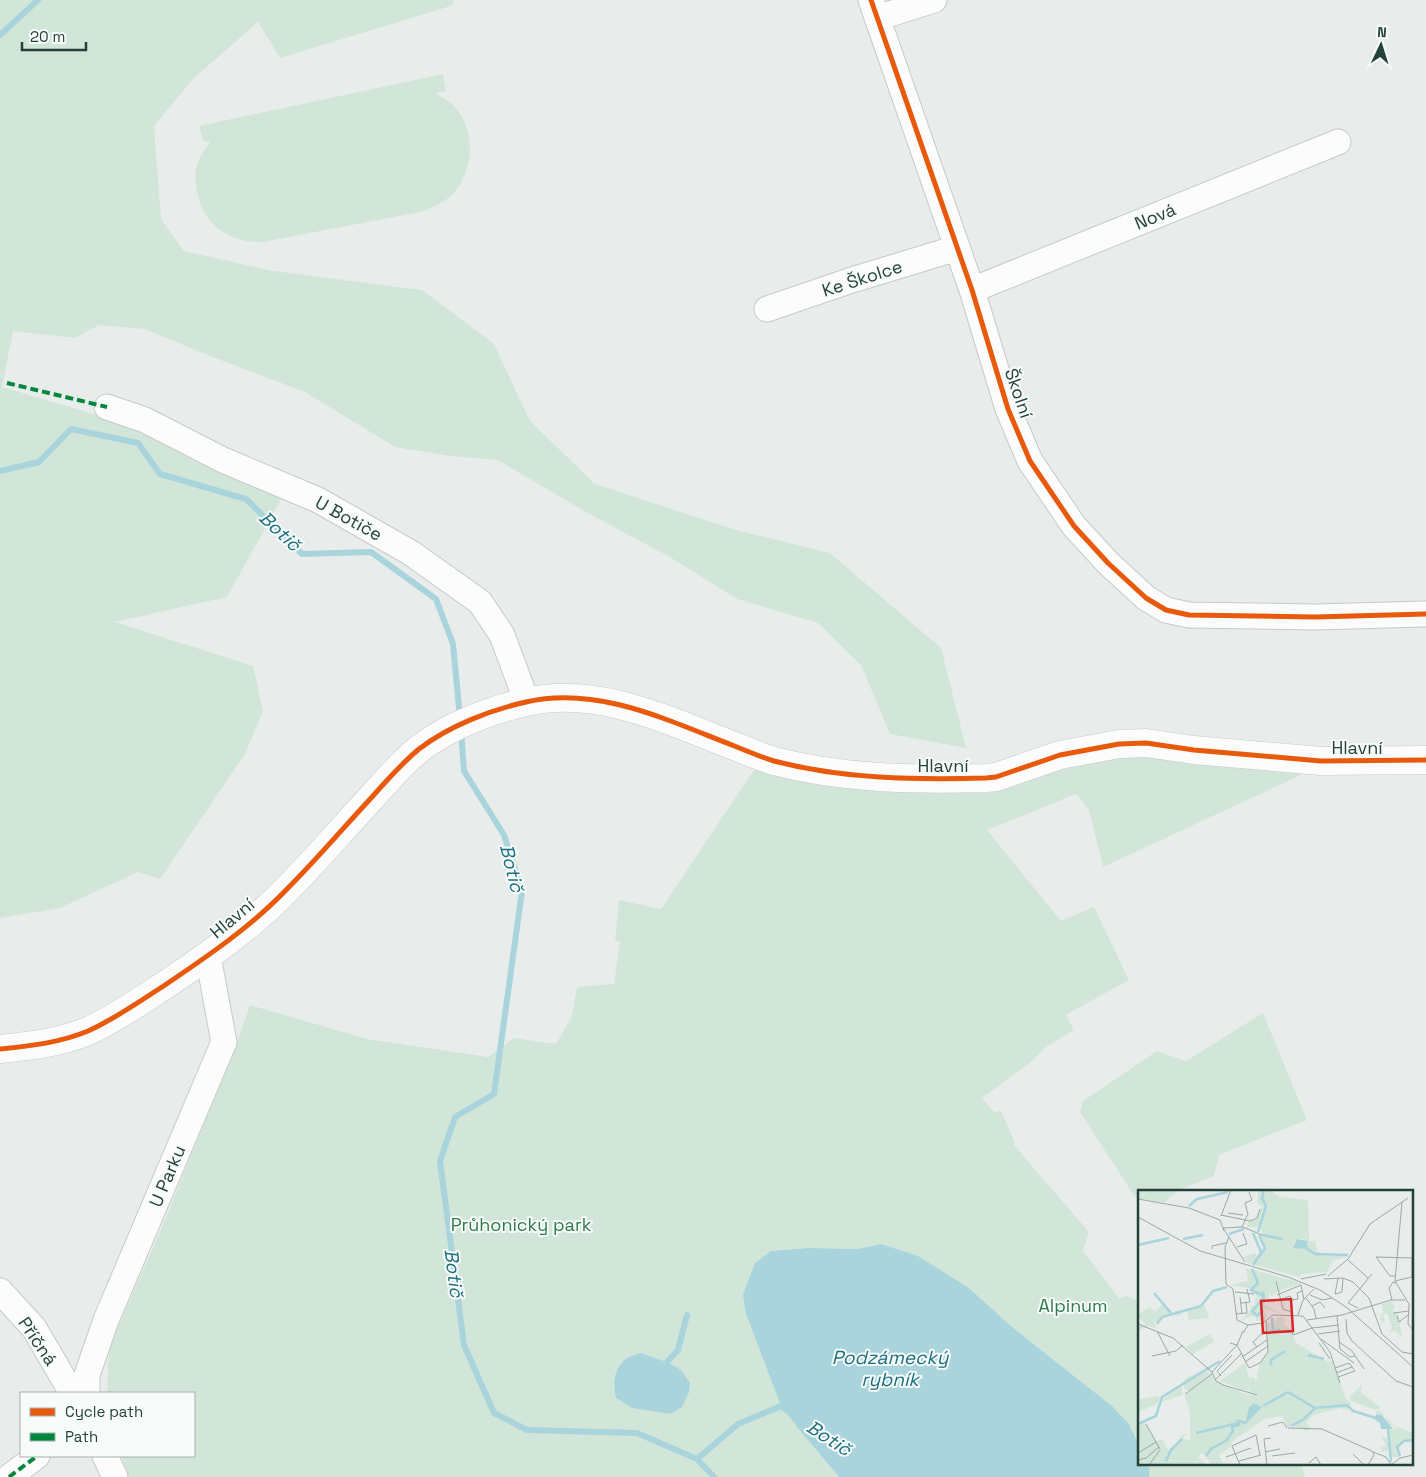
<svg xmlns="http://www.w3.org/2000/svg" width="1426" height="1477" viewBox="0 0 1426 1477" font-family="'Space Grotesk',sans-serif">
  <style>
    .green { fill: #d1e6d8; fill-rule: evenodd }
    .water { fill: #a9d4db }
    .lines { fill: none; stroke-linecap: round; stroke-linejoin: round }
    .stream { stroke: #a9d4db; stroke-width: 6 }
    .minor-casing { stroke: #c5cac8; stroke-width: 27 }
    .tertiary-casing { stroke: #c5cac8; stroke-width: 29 }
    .minor { stroke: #fcfcfc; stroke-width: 25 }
    .tertiary { stroke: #fcfcfc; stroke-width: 28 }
    .quiet { stroke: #00873e; stroke-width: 4; stroke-dasharray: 8 4; stroke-linecap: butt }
    .cycleway-casing { stroke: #f7fbf9; stroke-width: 8 }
    .cycleway { stroke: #e8590c; stroke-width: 5 }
    .labels { text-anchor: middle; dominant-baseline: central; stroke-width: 4; stroke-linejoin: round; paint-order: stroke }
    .street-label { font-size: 18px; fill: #24423a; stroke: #f7fbf9 }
    .park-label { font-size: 18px; fill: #2d7a4b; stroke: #f7fbf9 }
    .water-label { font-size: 19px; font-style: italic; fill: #1c6f80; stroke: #f7fbf9 }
    .inset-river { fill: none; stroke: #a9d4db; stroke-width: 2.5 }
    .inset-road { fill: none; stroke: #9aa9a4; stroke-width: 1 }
    .view { fill: #d62828; fill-opacity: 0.15; stroke: #d62828; stroke-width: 2.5 }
    .inset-edge { fill: none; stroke: #24423a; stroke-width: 2.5 }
  </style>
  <rect width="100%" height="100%" fill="#e8edeb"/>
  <path class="green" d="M0,0H453L454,5L280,58L258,22L193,79L154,126L161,219L184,251L273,271L422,290L494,344L530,421L595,484L736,530L830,553L941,648L966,748L890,734L861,665L818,623L737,599L668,556L584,511L498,460L452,456L395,447L305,392L207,355L145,329L99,325L75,338L13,331L2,387L128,424L194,461L283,496L227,597L115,622L253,666L263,711L245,754L160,879L138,872L60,908L0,918Z
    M443,74L446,91L435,93C440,96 447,100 452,104C476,127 475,168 454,193C446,201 435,206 425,211L263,242C232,243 206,228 198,196C195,185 194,172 198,162C201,155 206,148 210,142L203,141L199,126Z
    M1155,753L1303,774L1103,867L1089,810L1076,794L987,830L1061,921L1094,907L1129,980L1066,1015L1074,1030L1046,1047L1031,1062L982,1098L994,1112L1001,1111L1015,1143L1014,1145L1089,1232L1083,1251L1119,1298L1126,1296L1140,1301V1448L1129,1424L1112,1406L1012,1327L969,1288L881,1244L858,1249L808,1248L771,1251L755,1263L749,1280L746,1314L781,1406L797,1427L839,1477H128L122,1456H194V1393H107L109,1347L163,1225L240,1034L250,1005L367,1039L488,1057L514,1038L556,1044L572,1016L577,987L614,984L620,941H615L619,900L661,909L754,770L857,788L918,793H989L1069,763ZM641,1353L667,1362L670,1414L632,1408L625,1360L631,1355Z
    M1263,1013L1307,1120L1219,1155L1214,1176L1176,1191H1140V1198L1135,1197L1080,1112L1083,1101L1157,1051L1186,1061Z
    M1147,1463H1301L1305,1477H1149L1150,1470Z"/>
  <path class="water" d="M881,1244L918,1256L969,1288L1012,1327L1112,1406L1129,1424L1140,1448V1463H1147L1150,1470L1149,1477H839L797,1427L781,1406L746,1314L743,1295L755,1263L771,1251L808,1248L858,1249Z
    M641,1353L667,1362L681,1370L690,1383L689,1392L682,1407L670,1414L632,1408L616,1398C611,1377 617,1357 641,1353Z"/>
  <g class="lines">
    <path class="stream" d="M0,35L38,0
      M0,471L39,462L71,429L138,443L160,474L246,499L302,554L371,552L436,599L453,644L460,718
      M461,730L464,771L504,835L522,891L494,1094L455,1117L440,1161L464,1345L494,1413L527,1430L637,1433L697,1459L714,1477
      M667,1362L678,1350L687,1315
      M697,1459L738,1424L781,1406L788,1411"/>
    <defs>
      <path id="minor" d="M871,0L972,290L1008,409L1030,461L1074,526L1108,563L1146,598L1166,610L1189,615L1315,617L1426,614
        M877,18L934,0
        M972,290L1338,142
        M767,309L852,280L957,248
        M107,407L145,420L223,460L318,500L411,553L480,602L502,635L527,702
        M0,1291L34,1328L72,1393
        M87,1393V1375L106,1320L224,1042L208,956
        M105,1456L115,1477
        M9,1477L37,1456"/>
      <path id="tertiary" d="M0,1049C30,1046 59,1043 88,1031C115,1019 140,1001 165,985C208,956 252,926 288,888C317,859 344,827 372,797C387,780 402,763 419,749C449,726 490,710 526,702C599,685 671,722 737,747C749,752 761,757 774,761C843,779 915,780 986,778L996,777L1060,755L1119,744L1146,743L1194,750L1321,761L1426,760"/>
    </defs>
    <use href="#minor" class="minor-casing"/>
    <use href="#tertiary" class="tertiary-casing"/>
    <use href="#minor" class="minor"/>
    <use href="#tertiary" class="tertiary"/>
    <path class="quiet" d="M7,383L107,407
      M9,1477L37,1456"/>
    <defs>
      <path id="cycleway" d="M871,0L972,290L1008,409L1030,461L1074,526L1108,563L1146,598L1166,610L1189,615L1315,617L1426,614
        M0,1049C30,1046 59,1043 88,1031C115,1019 140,1001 165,985C208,956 252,926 288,888C317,859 344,827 372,797C387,780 402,763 419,749C449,726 490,710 526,702C599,685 671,722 737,747C749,752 761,757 774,761C843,779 915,780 986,778L996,777L1060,755L1119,744L1146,743L1194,750L1321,761L1426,760"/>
    </defs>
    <use href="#cycleway" class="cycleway-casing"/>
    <use href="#cycleway" class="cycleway"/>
  </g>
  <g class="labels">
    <g class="street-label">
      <text transform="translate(1155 216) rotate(-22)">Nová</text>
      <text transform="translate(862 278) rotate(-18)">Ke Školce</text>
      <text transform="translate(1019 393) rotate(71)">Školní</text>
      <text transform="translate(349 518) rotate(29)">U Botiče</text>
      <text x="1357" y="747">Hlavní</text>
      <text x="943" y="765">Hlavní</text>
      <text transform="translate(232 918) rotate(-40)">Hlavní</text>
      <text transform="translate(167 1176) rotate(-67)">U Parku</text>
      <text transform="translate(38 1341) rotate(56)">Příčná</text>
    </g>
    <g class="park-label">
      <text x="521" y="1224">Průhonický park</text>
      <text x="1073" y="1305">Alpinum</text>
    </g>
    <g class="water-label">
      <text transform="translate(280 531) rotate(43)">Botič</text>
      <text transform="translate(512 868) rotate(76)">Botič</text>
      <text transform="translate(454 1273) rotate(83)">Botič</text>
      <text x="890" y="1357">Podzámecký<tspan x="890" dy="22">rybník</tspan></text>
      <text transform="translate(829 1438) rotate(33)">Botič</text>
    </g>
  </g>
  <g transform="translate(1138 1190)">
    <rect width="275" height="275" fill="#e8edeb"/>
    <path d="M0,0H41L27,12L0,9ZM120,0H136V4L143,7L170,10L171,51H177L179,60L185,64L210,66L194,71V78L193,72L190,82L163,84L162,87L110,73L105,67L117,63L119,66L122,62L115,43L123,61L126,58L121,49L124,51L123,36L121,43V37H109L110,32L119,29L122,19L126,18L120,14ZM164,49L169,51L170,59L155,56L158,50ZM108,78L164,93L138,102L134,107L132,103L130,110L132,111L128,112L126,114V116L132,112L129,116L144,124L124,118L129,125L127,130L118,131V127L113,126L103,131L113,120V113L114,117L117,115V108L122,110L111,98L92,95L110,91ZM253,111L257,117L254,123L260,122L264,148L258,141L251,142L254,137L249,123L245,124L247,132L240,134L245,132L242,130L244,125L238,126L245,123L244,114ZM25,113L34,122L47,119L41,126L30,124L19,133L16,131L19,138L10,136L0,141L2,135H8L2,128L0,130V124L12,117L17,122ZM67,115L71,128L51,130L49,119ZM152,126L145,127L148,130L145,133L152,139L158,153L190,172L194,171L208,209L213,213L209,220L202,218L176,225L168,232L173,239L169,241L153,235L150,238L144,226L127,229L93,252L94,256L81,265L86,275H73L68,266L62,263L61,269L69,275H58L57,270V275H0V236L7,232L18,251L24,249L30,260L41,251L43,246L49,242L45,249L52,250V224L47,206L51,200H47L45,194L48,191L43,194L45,205L22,212L50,187L67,179L71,184L68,176L78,191L107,204L122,206L110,202L113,198L108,201L82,191L107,173L111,188L116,187L118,192L122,173L130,162L129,132L136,133L140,127ZM116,213L124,217L107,235L111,217ZM72,144L76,152L55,164L48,157ZM224,195L223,202L243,218L237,220L213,211L211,207ZM19,206L22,208L19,214L0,222L1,209ZM241,220L247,226L255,235L275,243V251H267L261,256L262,267H254L253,273V260L244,262L243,257L248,256L243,245L251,250L250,241L259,238L252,235L247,226L237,222Z" fill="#d1e6d8" fill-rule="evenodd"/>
    <path d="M159,49L169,51L170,59L155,58ZM116,213L124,217L107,235L111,217ZM238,224L244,225L255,239H243L242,233L237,230Z" fill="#a9d4db"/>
    <path class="inset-river" d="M51,16L59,9L90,2M120,42L128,16L124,8L126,0M115,43L123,62L120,68M91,44L106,39M124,45L145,49M45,49L65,45M0,55L31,48M168,58L177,64L210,65M115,75L127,58L121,45M114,79L120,93L113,100L124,105L125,102L126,108L114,121L119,126L125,120M16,103L33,123M134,128L135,141L142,140M19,134L24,127L63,116L75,101L89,97M170,165L186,169M133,175V170L147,161M150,202L177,218L209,215L215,221L238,228M125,216L150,202M0,234L18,226L24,207L82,171M153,236L166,229L177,218M250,239L253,272M58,243L100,233M68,266L73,259L89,250L95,241L94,237L101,235L100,231L108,233M262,266L259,257L266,251L275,250M28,271L33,260L44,249"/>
    <path class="inset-road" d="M0,9L51,18L82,30L86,41M264,12L257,91L271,114M90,23L105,25M83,25L112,31L119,28L122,19M83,26L93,0M0,27L62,61L150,87L182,100L208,117L275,177M104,37L110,24L107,13L114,10L111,2M85,38L105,37L124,45M85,38L107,72M91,47L87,57L88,94L95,99L99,130L110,135M99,57L109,54L105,43M74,59V56L88,53M210,69L232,34L270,8M210,70L230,88M190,86L210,69M257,86H252L238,67L275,68M200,88L197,104L204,102L205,88M163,89L188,84M186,89L205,88L215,92L231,108L244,144L264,162L275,164M138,91L145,119L154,122M257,91L274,87V69M97,102L116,104M139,105L163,95L166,110M172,105L184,110L194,108M102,107L104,124M168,108L176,119L178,129M141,110L152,106L154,110L160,109L159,103L164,101M254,110L251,98L255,92L258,93M103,113L112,112L109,99M271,114L270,134L275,140M174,116L182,112L187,118M220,118L210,113L234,84M255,123L271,121M98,124L109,123L108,112M160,125L165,110L176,99M199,126L202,159L212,167L217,166M259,126L261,132L270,125M208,129L209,143L214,151L258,191L275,197M169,130L204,125L253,110H267M0,134L35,148L74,182M174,138L201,135M19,141L32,166M154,142L155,145L174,138M105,143L110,135L125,133L135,125L165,126L192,162L202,193M180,144L202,141M183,149L216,173M201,152L214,161L226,179M92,153L99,155L111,178L122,173L130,162L128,131M181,153L192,169M119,157L115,152L127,141M14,166L38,161L45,155M104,167L129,150M107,172L130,156M197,178L211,173L217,181L200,187M74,182L78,191L85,195L119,205M74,182L99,155L105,141M198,183L214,177M83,186L79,181L94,165M77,190L103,164M47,204L74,184M8,234L22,259M130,236L145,232L149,238M150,238L184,239L234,261L236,265L230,275M127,262L142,259M235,262L248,267L253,275M0,263L18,252M215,264L226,275M134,266L157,263M88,267L113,258M0,270L8,268L21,257M101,271L123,265M171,273L178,267L183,275M11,275L22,260M102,275L94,256L118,245L122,265M129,275L126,249L133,248M253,275L262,268L275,265"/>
    <path class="view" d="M153,109L155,141L125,143L123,111Z"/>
    <rect width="275" height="275" class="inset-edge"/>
  </g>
  <rect x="20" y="1392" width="175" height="65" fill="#f7fbf9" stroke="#a3b1ad"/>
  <rect x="30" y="1408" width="25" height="8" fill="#e8590c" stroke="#a3b1ad"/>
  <text x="65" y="1417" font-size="15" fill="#24423a">Cycle path</text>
  <rect x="30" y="1433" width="25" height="8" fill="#00873e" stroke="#a3b1ad"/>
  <text x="65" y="1442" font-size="15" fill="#24423a">Path</text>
  <g transform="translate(1381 45) rotate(4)" stroke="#f7fbf9" stroke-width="4" paint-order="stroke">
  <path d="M0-4L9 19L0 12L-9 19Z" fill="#24423a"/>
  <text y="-8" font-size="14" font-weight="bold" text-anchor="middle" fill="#24423a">N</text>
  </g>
  <path d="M22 42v8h64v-8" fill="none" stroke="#24423a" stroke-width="2.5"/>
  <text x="30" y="42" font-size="15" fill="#24423a" stroke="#f7fbf9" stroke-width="4" paint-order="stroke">20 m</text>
</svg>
